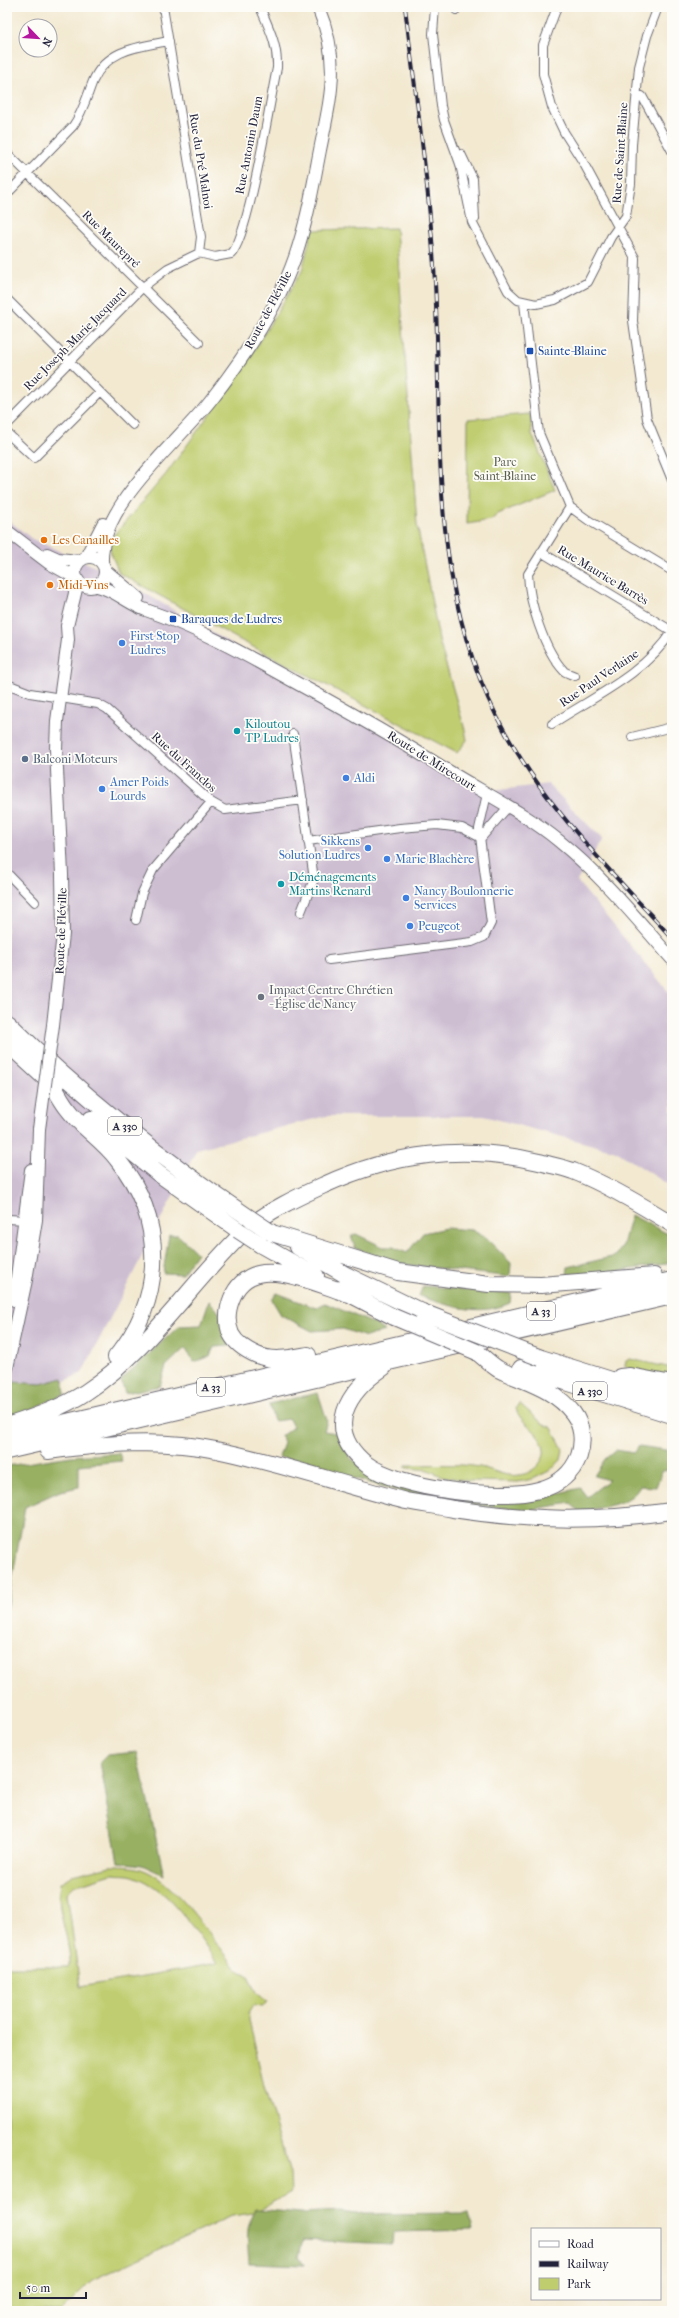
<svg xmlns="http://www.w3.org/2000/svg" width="679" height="2318" viewBox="0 0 679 2318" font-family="'IM FELL French Canon',serif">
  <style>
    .industrial { fill: #cdbed2 }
    .green { fill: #c0cd6f; stroke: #717855; fill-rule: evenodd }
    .forest { fill: #98b062; stroke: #5d694e }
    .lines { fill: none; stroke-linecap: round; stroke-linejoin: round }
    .street-casing { stroke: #6b6870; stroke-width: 10 }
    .secondary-casing { stroke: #6b6870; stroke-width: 14 }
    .highway-casing { stroke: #6b6870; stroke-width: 18 }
    .street { stroke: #fff; stroke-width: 8 }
    .secondary { stroke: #fff; stroke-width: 12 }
    .highway { stroke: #fff; stroke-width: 16 }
    .rail-casing { stroke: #22223b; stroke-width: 4 }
    .rail { stroke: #fdfcf7; stroke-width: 2.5; stroke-dasharray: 8; stroke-linecap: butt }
    .secondary-bridge-casing { stroke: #6b6870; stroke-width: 14; stroke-linecap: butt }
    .highway-bridge-casing { stroke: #6b6870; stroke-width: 18; stroke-linecap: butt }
    .secondary-bridge { stroke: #fff; stroke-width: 12 }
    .highway-bridge { stroke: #fff; stroke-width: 16 }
    .transit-dot { fill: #1a4fb4; stroke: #fdfcf7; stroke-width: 1.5 }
    .food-dot { fill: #e8710a; stroke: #fdfcf7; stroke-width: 1.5 }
    .shop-dot { fill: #3f7fe0; stroke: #fdfcf7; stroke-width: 1.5 }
    .culture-dot { fill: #0f9aa8; stroke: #fdfcf7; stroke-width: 1.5 }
    .service-dot { fill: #5c6f8a; stroke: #fdfcf7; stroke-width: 1.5 }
    .worship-dot { fill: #6b7280; stroke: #fdfcf7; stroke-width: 1.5 }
    .labels { text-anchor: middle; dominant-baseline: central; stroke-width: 3.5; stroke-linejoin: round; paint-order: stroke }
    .shield { fill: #fdfcf7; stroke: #646373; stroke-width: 1 }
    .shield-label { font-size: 11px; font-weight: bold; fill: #22223b }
    .street-label { font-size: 12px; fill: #22223b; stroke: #fdfcf7 }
    .transit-label { font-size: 12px; fill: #164399; stroke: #fdfcf7; text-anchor: start }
    .park-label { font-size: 12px; fill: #595e4d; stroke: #fdfcf7 }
    .food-label { font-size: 12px; fill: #c56008; stroke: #fdfcf7; text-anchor: start }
    .shop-label { font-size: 12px; fill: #366cbe; stroke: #fdfcf7; text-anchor: start }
    .culture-label { font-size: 12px; fill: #0d838f; stroke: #fdfcf7; text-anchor: start }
    .service-label { font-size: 12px; fill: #4e5e75; stroke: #fdfcf7; text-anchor: start }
    .worship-label { font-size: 12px; fill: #5b616d; stroke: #fdfcf7; text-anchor: start }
  </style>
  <rect width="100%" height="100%" fill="#fdfcf7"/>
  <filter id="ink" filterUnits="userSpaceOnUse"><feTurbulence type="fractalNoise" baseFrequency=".025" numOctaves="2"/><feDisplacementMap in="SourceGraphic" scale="8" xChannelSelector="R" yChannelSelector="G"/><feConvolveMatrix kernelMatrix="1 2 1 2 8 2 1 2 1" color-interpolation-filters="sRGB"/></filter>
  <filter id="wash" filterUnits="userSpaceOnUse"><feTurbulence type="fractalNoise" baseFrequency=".012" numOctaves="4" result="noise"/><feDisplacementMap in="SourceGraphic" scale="16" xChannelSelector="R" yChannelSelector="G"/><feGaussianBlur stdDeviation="0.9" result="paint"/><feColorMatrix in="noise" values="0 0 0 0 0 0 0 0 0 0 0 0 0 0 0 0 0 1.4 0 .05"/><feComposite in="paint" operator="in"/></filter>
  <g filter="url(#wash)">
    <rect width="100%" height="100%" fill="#f3e9d1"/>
    <path class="industrial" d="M7,519L32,539L114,575L483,792L548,784L602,839L577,881L672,996V1187L616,1151L484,1116H326L197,1149L82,1373L7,1408Z"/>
    <path class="green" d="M396,228L417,525L440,644L465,730L467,740L457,753L238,639L119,573L111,553L109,541L166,474L244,367L302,271L312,230Z
      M530,414L532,434L555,490L498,514L491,520L467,524L468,419Z
      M630,1359L672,1368V1377L633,1371L625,1366L626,1361Z
      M519,1403L542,1423L552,1428L563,1449L561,1460L549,1471L533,1479L518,1482L469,1481L442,1476L428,1470L406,1468V1465C430,1465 456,1463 480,1467C495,1470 507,1479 524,1474C533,1472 546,1460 544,1450C540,1428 519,1424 516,1408Z
      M110,1866C122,1866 135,1866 146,1871C177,1884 214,1941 236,1968L248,1977L257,1994L267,2001L263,2007L253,2006L248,2015L264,2087L290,2174L291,2192L253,2213L232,2216L92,2280L61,2311H7V1967H70C71,1939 55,1911 60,1883L72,1875ZM112,1874C118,1875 127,1874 133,1876C172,1889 195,1932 218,1963L80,1987L67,1893L74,1886Z"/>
    <path class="forest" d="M631,1215L672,1236V1263L599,1274L567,1275L568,1267L616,1256L623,1245Z
      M446,1228L472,1230L486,1238L511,1263L510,1277L395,1263L355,1248L351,1236L356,1234L383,1247H393L407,1253L423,1233Z
      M169,1235H178L197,1253L182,1274L163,1273Z
      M423,1286L511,1293L510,1303C479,1317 450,1306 419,1296Z
      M277,1293L316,1308L325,1303L377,1325L385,1331L366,1337L343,1329L312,1331L281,1315L272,1300Z
      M209,1301C223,1314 228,1327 229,1346L214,1347L210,1356L194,1362L185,1348L166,1366L160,1386L125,1393L121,1380L179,1326L201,1325Z
      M63,1378L65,1394L20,1414L7,1417L13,1382L41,1384Z
      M318,1393L327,1420L324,1431L336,1433L352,1460L490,1502L526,1501L580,1488L587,1497L609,1480L594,1476L605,1459L616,1450L633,1453L639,1446L672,1451V1470L662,1471L656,1487L640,1486C631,1506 598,1507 579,1512L571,1503L528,1510L438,1502L279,1457L284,1443L281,1436L293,1427L289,1419L274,1421L269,1404Z
      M119,1453L122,1461L79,1465V1487L60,1491L25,1507L7,1609V1466L71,1456Z
      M137,1752L164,1875L142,1865L118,1862L100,1762L107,1755Z
      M256,2209L301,2213L341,2211L364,2214L469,2213L473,2230L394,2232L393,2244L303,2240L299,2257L304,2265L249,2263C248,2245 244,2224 256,2209Z"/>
  </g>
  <g filter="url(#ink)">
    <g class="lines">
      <defs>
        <path id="street" d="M435,7L433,34L441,106L444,120L460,164L472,222L508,291L518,300L536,304L555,300L588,282L611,237L626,216L631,184L632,145L639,67L647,36L658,7
          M557,7L543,45V74L552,107L564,132L583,162L635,258L633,321L647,419L672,480
          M456,10L457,7
          M636,94L642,96L672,151
          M7,153L199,343
          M461,154L473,179L475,219
          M7,194L73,126C83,112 87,96 93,81C107,49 138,47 169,41
          M199,253L215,257L231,254C249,237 270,100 277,68C278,45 269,28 260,7
          M7,299L133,425
          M524,303L539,433L570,507L588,520L672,571
          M7,425L143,287L168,268L199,253L201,237L163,7
          M7,433L34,458L100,392
          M570,507L528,574C529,602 544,650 564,671C566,673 571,674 575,676
          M541,552L672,631C645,674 593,697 552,724
          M7,684L30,693L98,704L107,709L211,802L225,810L303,800
          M293,734L314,879L301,912
          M632,737L672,727
          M481,838L508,807
          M308,841L400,828L437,825L462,828L481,838
          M7,873L35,902
          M136,920L142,893L153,870L211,802
          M329,960L472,942L484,937L491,923L479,829L487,794
          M7,1219L28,1220"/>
        <path id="secondary" d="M7,531L49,563L76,578
          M47,554L58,559L79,561
          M75 572a15 15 0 1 1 30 0a15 15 0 1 1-30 0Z
          M86,557L103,524
          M102,561C100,505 176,444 210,401C244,358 277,309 295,257C307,222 313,186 320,150C331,95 341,62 318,7
          M106,571L138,598
          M97,586C115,590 129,604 146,610C198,628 246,655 293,681C346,710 399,740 450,772C486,794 526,814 559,841C601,875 636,918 672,959
          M53,1025L63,934L62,874L56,749L57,721L68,640L67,626L78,581
          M14,1300L31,1170
          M7,1368L26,1280L36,1220L39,1129"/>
        <path id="highway" d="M7,1022C81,1095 164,1161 251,1219
          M7,1043L56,1088
          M53,1086C58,1093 62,1102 68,1109C82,1128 103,1140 117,1159C166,1219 165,1299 116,1357
          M91,1119L159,1174L238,1230
          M272,1233L398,1272L489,1284L541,1285L654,1276
          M261,1245L316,1276
          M298,1247L344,1274L422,1312
          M340,1289L394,1317
          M308,1355C291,1358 273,1362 257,1355C248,1351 236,1344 231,1334C222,1313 233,1280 258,1274C284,1268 324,1286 349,1294
          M541,1358L672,1399
          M384,1367C347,1392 323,1429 366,1464C399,1489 500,1501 539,1490C558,1485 572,1474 579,1456C584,1441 582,1425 573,1413C554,1388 524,1382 498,1369C490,1364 483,1357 477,1352
          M521,1368L672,1415
          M620,1377L630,1376L672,1384
          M7,1426C34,1417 62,1408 86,1392C150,1350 191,1282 246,1230C265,1212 300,1196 324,1185C394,1153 463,1144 539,1162C550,1165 562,1167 573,1171C608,1185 640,1204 672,1224
          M7,1436L672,1280
          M7,1451L672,1296
          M48,1451C104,1444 160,1438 216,1450C280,1463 343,1485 406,1501C422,1504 438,1506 453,1509C530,1521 595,1522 672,1511"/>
      </defs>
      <use href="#street" class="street-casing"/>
      <use href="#secondary" class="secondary-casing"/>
      <use href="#highway" class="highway-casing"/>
      <use href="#street" class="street"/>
      <use href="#secondary" class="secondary"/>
      <use href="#highway" class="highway"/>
      <defs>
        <path id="rail" d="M405,7C416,99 430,190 435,283C443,433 427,578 497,717C540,802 609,869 672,938"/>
      </defs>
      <use href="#rail" class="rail-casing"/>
      <use href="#rail" class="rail"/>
      <defs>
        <path id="secondary-bridge" d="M39,1129L53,1025"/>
        <path id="highway-bridge" d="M251,1219L272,1233
          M238,1230L261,1245
          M422,1312L541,1358
          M394,1317L477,1352"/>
      </defs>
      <use href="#secondary-bridge" class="secondary-bridge-casing"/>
      <use href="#highway-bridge" class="highway-bridge-casing"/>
      <use href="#secondary-bridge" class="secondary-bridge"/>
      <use href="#highway-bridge" class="highway-bridge"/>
    </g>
  </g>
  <g class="transit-dot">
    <rect x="526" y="347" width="8" height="8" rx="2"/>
    <rect x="169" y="615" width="8" height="8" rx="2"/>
  </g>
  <g class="food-dot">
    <circle cx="44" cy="540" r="4"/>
    <circle cx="50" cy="585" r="4"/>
  </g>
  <g class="shop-dot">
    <circle cx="122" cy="643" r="4"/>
    <circle cx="346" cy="778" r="4"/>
    <circle cx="102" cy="789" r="4"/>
    <circle cx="368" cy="848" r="4"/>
    <circle cx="387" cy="859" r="4"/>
    <circle cx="406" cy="898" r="4"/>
    <circle cx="410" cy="926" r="4"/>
  </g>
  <g class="culture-dot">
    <circle cx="237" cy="731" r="4"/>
    <circle cx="281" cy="884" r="4"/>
  </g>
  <circle class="service-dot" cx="25" cy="759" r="4"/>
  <circle class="worship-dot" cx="261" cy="997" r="4"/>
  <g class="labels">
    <g class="shield">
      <rect x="108" y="1117" width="34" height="18" rx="3"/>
      <rect x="527" y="1302" width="28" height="18" rx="3"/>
      <rect x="197" y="1378" width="28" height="18" rx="3"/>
      <rect x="573" y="1382" width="34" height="18" rx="3"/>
    </g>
    <g class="shield-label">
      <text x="125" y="1126">A 330</text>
      <text x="541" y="1311">A 33</text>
      <text x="211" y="1387">A 33</text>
      <text x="590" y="1391">A 330</text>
    </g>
    <g class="street-label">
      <text transform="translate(249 145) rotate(-79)">Rue Antonin Daum</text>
      <text transform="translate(620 153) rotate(-86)">Rue de Saint-Blaine</text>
      <text transform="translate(201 161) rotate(81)">Rue du Pré Malnoi</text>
      <text transform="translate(111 239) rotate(45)">Rue Maurepré</text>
      <text transform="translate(268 310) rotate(-62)">Route de Fléville</text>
      <text transform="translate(75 339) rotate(-45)">Rue Joseph-Marie Jacquard</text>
      <text transform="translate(603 575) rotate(31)">Rue Maurice Barrès</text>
      <text transform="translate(599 678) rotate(-34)">Rue Paul Verlaine</text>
      <text transform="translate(432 761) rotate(32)">Route de Mirecourt</text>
      <text transform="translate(184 762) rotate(42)">Rue du Franclos</text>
      <text transform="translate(61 931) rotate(-88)">Route de Fléville</text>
    </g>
    <g class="transit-label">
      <text x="538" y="351">Sainte-Blaine</text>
      <text x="181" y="619">Baraques de Ludres</text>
    </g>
    <g class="park-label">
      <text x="505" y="462">Parc<tspan x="505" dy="14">Saint-Blaine</tspan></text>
    </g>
    <g class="food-label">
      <text x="52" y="540">Les Canailles</text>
      <text x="58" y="585">Midi-Vins</text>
    </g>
    <g class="shop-label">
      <text x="130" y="636">First Stop<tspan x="130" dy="14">Ludres</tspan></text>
      <text x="354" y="778">Aldi</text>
      <text x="110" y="782">Amer Poids<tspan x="110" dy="14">Lourds</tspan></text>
      <text x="360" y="841" text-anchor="end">Sikkens<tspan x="360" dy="14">Solution Ludres</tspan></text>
      <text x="395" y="859">Marie Blachère</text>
      <text x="414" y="891">Nancy Boulonnerie<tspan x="414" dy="14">Services</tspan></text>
      <text x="418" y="926">Peugeot</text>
    </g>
    <g class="culture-label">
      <text x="245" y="724">Kiloutou<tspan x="245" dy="14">TP Ludres</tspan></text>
      <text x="289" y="877">Déménagements<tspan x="289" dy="14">Martins Renard</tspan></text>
    </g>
    <g class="service-label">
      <text x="33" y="759">Balconi Moteurs</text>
    </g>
    <g class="worship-label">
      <text x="269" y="990">Impact Centre Chrétien<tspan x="269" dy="14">- Église de Nancy</tspan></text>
    </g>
  </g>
  <rect width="679" height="2318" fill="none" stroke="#fdfcf7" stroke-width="24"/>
  <rect x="531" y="2228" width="130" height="72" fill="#fdfcf7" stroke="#a5a5ac"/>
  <rect x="539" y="2241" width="20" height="6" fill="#ffffff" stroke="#a5a5ac"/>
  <text x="567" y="2248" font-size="12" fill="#22223b">Road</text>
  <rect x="539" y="2261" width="20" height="6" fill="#22223b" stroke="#a5a5ac"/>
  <text x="567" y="2268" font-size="12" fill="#22223b">Railway</text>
  <rect x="539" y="2278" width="20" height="12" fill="#c0cd6f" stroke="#a5a5ac"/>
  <text x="567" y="2288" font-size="12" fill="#22223b">Park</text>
  <g transform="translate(38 38) rotate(115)"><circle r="19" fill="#fdfcf7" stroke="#a5a5ac"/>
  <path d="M0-3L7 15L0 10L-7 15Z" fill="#b5179e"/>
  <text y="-6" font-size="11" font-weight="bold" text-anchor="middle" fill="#22223b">N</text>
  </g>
  <path d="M20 2292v6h66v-6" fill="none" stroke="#22223b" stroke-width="2"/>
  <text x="26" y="2292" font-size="12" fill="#22223b" stroke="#fdfcf7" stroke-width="3" paint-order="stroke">50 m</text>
</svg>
